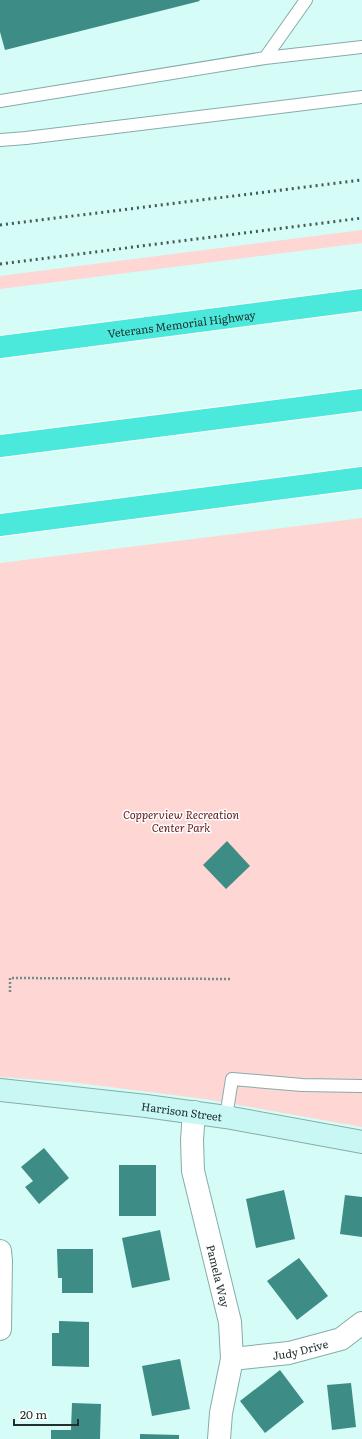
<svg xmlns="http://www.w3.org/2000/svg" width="362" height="1439" viewBox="0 0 362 1439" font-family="Literata,serif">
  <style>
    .green { fill: #fed6d3 }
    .building { fill: #3d8c85 }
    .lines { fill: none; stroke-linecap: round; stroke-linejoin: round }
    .lane-casing { stroke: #87aca8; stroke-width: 14 }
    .street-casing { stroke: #87aca8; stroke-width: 24 }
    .secondary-casing { stroke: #87aca8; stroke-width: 24 }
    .highway-casing { stroke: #fff; stroke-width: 24 }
    .path { stroke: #738d8a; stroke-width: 2.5; stroke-dasharray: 2 2; stroke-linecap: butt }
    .lane { stroke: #fff; stroke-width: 12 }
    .street { stroke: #fff; stroke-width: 22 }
    .secondary { stroke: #c9f8f4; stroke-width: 22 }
    .highway { stroke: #4ae9dc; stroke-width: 22 }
    .rail { stroke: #455956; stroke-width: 3; stroke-dasharray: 2 4; stroke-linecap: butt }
    .labels { text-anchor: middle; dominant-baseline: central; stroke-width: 3; stroke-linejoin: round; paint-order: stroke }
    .street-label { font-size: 11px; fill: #21302e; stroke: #fff }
    .park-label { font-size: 11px; font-style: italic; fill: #611518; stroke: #fff }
  </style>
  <rect width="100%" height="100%" fill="#d5fcf7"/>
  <path class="green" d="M362,230V243L0,289V276Z
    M362,518V1127L205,1099L70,1082L0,1077V563Z"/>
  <path class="building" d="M0,0H199L200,1L5,50L0,32Z
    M227,841L250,866L226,889L203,865Z
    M44,1148L69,1178L39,1204L25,1187L33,1181L21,1167Z
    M119,1165H156V1216H119Z
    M284,1190L295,1239L256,1248L246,1199Z
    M345,1195L362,1197V1237L340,1234Z
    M160,1230L170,1280L132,1288L122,1238Z
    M57,1249H93V1293H62V1278H58Z
    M299,1258L328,1296L297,1320L267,1281Z
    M59,1321L89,1322V1367L52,1366V1333H59Z
    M180,1359L190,1409L152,1416L142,1366Z
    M280,1370L304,1402L265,1433L240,1401Z
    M351,1383L356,1427L332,1430L327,1385Z
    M72,1403L101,1404L100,1439H51V1430H71Z
    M140,1434L179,1435V1439H140Z"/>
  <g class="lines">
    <defs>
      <path id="lane" d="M265,58L362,47
        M0,101L265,58L306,0
        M0,140L26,138L362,97
        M226,1117L232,1079L302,1085L362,1086"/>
      <g id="street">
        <path id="s1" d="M194,1112L192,1140L193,1171L230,1322L232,1359L221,1413L219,1439"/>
        <path d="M0,1251L1,1261L0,1329"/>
        <path id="s2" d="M232,1359L289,1353L341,1339L362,1323"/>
      </g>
      <g id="secondary">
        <path id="s3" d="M0,1090L146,1106L226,1117L362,1142"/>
      </g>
      <g id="highway">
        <path id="s4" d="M0,347L362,300"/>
        <path d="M0,446L362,400"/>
        <path d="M0,525L362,478"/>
      </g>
    </defs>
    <use href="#lane" class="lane-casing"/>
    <use href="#street" class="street-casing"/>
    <use href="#secondary" class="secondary-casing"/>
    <use href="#highway" class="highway-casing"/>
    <path class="path" d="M10,992V978L232,979"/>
    <use href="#lane" class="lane"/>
    <use href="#street" class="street"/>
    <use href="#secondary" class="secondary"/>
    <use href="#highway" class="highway"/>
    <path class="rail" d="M0,225L362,180
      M0,264L362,218"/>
  </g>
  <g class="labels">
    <g class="street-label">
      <text stroke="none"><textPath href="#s4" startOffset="183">Veterans Memorial Highway</textPath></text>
      <text stroke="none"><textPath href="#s3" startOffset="183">Harrison Street</textPath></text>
      <text stroke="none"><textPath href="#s1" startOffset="167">Pamela Way</textPath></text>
      <text stroke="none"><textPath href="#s2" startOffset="69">Judy Drive</textPath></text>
    </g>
    <g class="park-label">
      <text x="181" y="814">Copperview Recreation<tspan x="181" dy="13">Center Park</tspan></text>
    </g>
  </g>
  <path d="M14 1419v6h64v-6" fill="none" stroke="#21302e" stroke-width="2"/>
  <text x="20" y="1419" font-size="12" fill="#21302e" stroke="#ffffff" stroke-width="3" paint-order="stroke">20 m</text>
</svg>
